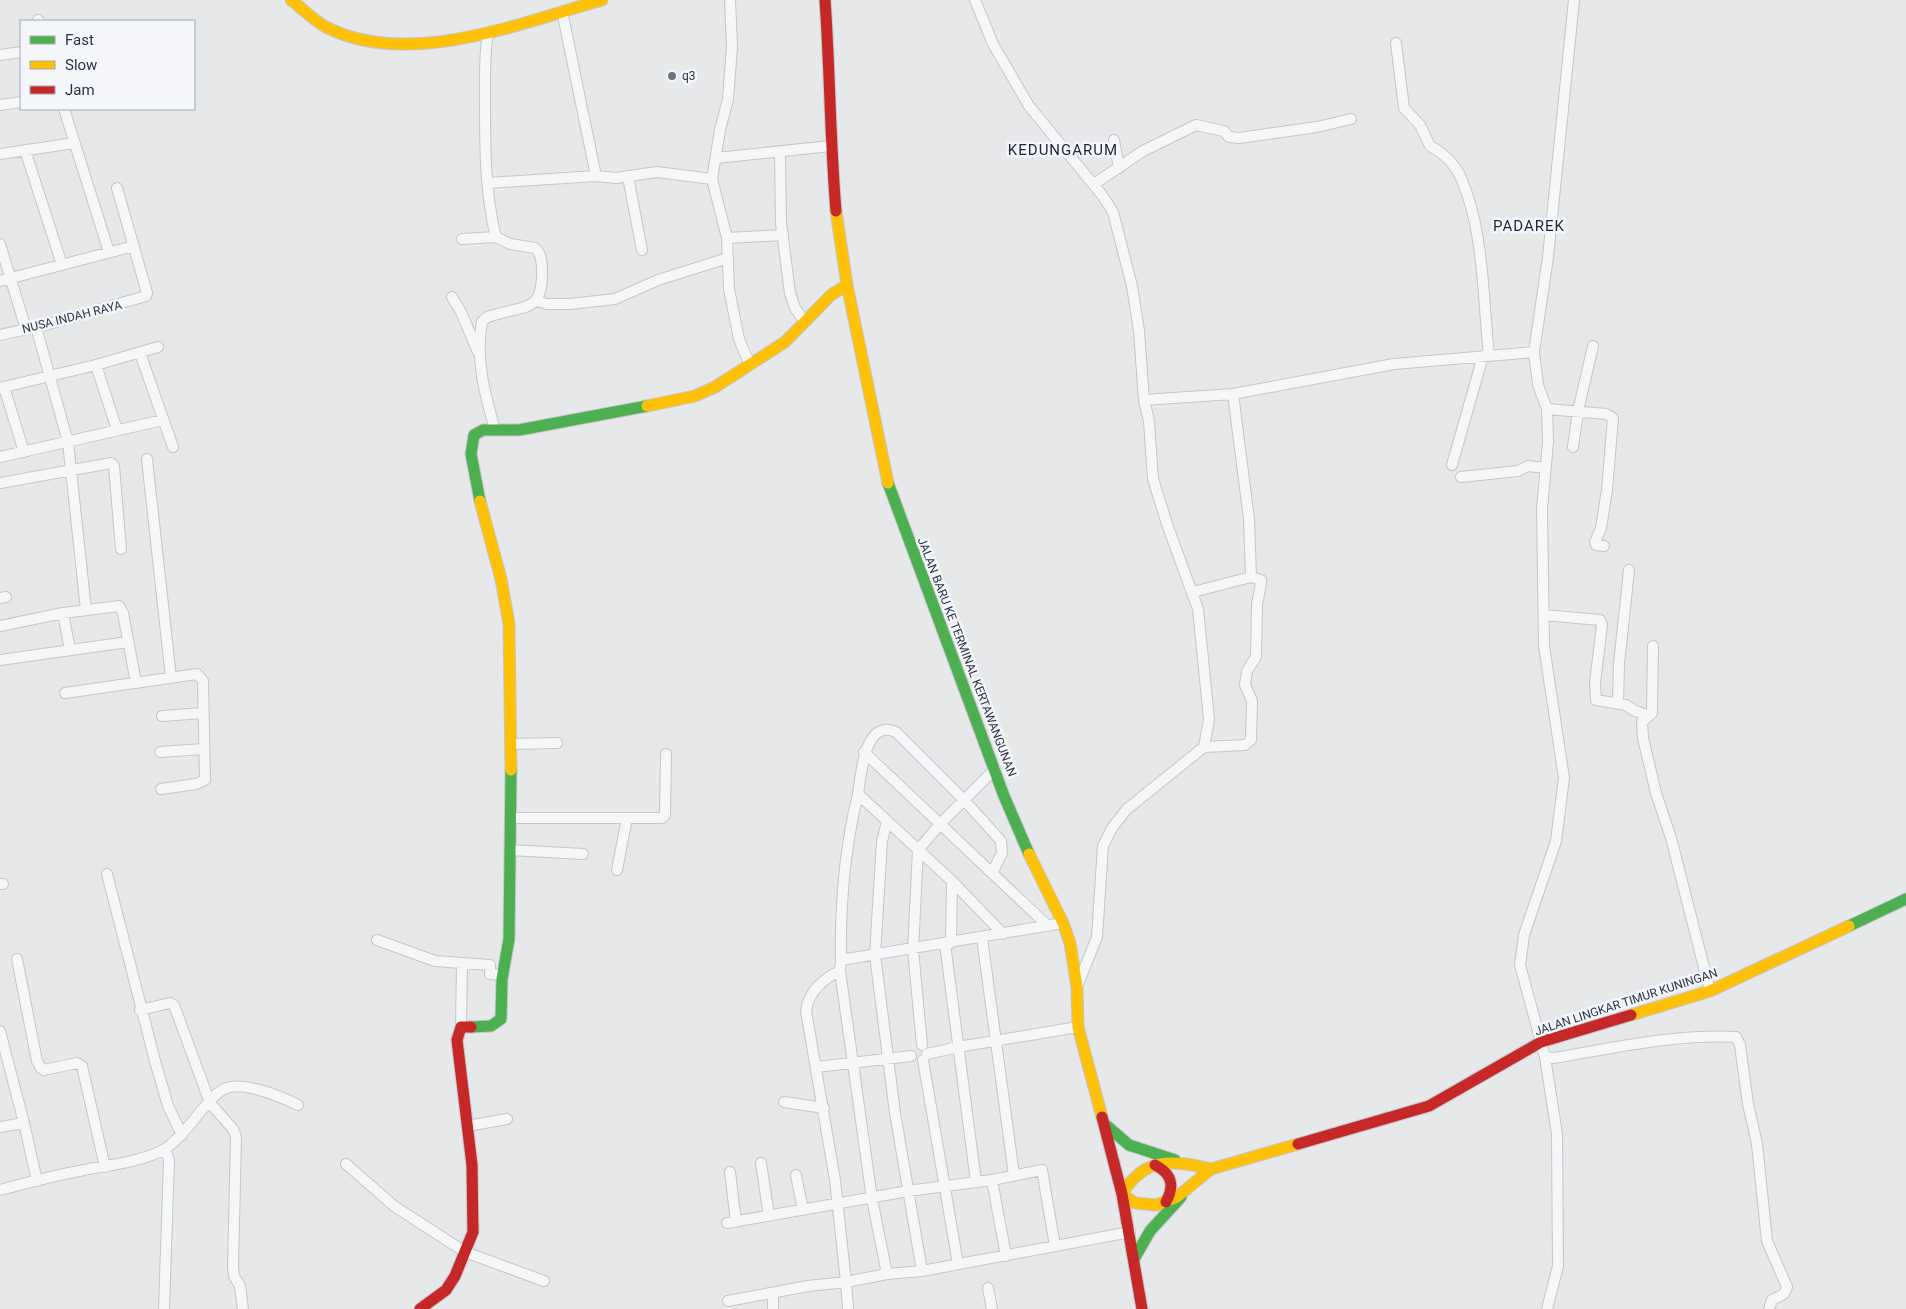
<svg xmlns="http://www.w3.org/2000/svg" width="1906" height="1309" viewBox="0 0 1906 1309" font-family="Roboto,sans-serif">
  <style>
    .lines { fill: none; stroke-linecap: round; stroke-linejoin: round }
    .street-casing { stroke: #c4c6c8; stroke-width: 12 }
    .fast-casing { stroke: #c4c6c8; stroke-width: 13 }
    .slow-casing { stroke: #c4c6c8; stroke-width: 13 }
    .jam-casing { stroke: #c4c6c8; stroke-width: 13 }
    .street { stroke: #f5f6f7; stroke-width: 10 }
    .fast { stroke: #4caf50; stroke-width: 11 }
    .slow { stroke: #ffc107; stroke-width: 11 }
    .jam { stroke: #c62828; stroke-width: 11 }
    .poi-dot { fill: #6c737f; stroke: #f4f6f9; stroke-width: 2 }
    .labels { text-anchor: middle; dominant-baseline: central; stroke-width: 5; stroke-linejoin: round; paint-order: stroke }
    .poi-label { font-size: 12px; fill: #2b3445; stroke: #f4f6f9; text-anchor: start }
    .street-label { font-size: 12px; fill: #2b3445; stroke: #f4f6f9 }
    .quarter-label { font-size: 15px; letter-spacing: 1px; fill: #1d2536; stroke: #f4f6f9 }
  </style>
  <rect width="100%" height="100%" fill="#e6e8ea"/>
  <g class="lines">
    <defs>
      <path id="street" d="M975,0L993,44L1029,106L1102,195L1113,212L1132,286L1139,331L1144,400L1233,394L1394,364L1534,352L1548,257L1574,0
        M562,11L596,176
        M38,20L39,21
        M488,33C484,56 485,78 485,102C485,147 485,194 496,237L510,244L535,248C542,254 542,264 542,273C542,312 526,305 494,315C489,316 485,317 482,322C475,358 485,395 495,430
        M1396,43L1404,108L1420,125L1430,146C1443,153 1455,164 1461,178C1484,230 1483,299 1489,356
        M0,55L21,52
        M0,105L21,102
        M64,109L109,252
        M1114,140L1119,168
        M25,150L62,265
        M780,152L781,223L790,293L795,308L805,322
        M0,154L74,143
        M716,158L830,146
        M628,177L642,250
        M712,179L720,130L728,99L732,46L730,0
        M488,183L596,176L616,178L657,172L712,179L727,238L729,289L739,339L750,365
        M1094,184L1143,151L1196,125L1224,131L1229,137L1239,138L1317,127L1351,119
        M727,238L783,235
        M462,239L496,237
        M0,244L26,329
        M0,281L134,246
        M452,297L461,312L478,352
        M537,301L547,304H570L615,299L658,280L728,258
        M36,327L68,442L86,610
        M0,335L45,325L146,296L147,293L117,188
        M1534,352L1538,385L1547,409L1548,442L1542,509L1544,646L1564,778L1556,841L1524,935L1520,965L1545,1057L1557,1134L1558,1266L1547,1309
        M140,353L173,447
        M96,365L117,430
        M4,387L24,452
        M0,388L96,365L158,347
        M1547,409L1606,414L1613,418L1607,490L1601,528L1595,542L1596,545L1604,546
        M1573,447L1578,411L1593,346
        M0,457L163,420
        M147,459L171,678
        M1452,465L1483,356
        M1461,477L1518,471L1528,466L1546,468
        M0,483L111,463L114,466L121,549
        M1193,592L1251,577L1249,519L1233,394
        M0,598L6,597
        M63,613L70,650
        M1544,615L1600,620L1602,625L1595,683L1596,700L1626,705L1635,711L1647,715
        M0,626L63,613L119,606L123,613L136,683
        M1653,646L1652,713L1642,722L1643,738L1656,793L1671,838L1710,991
        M0,660L128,642
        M65,693L197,674L203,681L205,780L196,784L161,789
        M1618,702L1619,664L1629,570
        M162,716L203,713
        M511,744L557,743
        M1204,747L1245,745L1251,740L1252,701L1245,685L1247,671L1256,657L1257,605L1261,583V580L1251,577
        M160,752L204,749
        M864,752L1048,926
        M858,794C861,776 864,718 896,732L965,801L1001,841L1002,853L992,873
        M511,818H662L665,815L666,754
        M887,822L882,841L875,955L895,1113L922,1271
        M510,850L583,854
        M617,870L627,818
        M107,874L155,1061L168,1106L182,1135
        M0,884H3
        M1063,923L841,960L840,971C824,978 808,992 806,1011L835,1180L846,1282L887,1274L922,1271L1130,1232
        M982,938L1014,1175
        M377,940L435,961L490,965V974L503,975
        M951,943L952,881
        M945,944L976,1182
        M17,959L37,1061L41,1068L44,1070L77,1063L82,1066L105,1167
        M841,960C840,905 845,847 858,794L952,881L1003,934
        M840,971L872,1199L887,1274
        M1077,987L1097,937L1103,846L1112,828L1127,809L1204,747L1209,719L1198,609L1168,527L1153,479L1149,421L1144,400
        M140,1010L170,1003L174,1005L210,1103L233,1129L236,1137L233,1267L234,1276L240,1286L243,1309
        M461,1027L462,964
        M0,1031L24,1123L0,1127
        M922,1045L913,950L918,850L941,823L995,769
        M927,1054L958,1047L1078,1027
        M1545,1057L1554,1058C1613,1048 1675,1034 1736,1037L1740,1045L1748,1104L1757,1144L1767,1241L1787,1287L1784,1294L1772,1300L1769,1309
        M923,1060L958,1264
        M817,1067L911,1056
        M784,1102L824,1108
        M24,1123L37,1181
        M467,1126L507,1119
        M165,1149C188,1134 205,1099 224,1089C242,1080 282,1097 298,1105
        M761,1163L769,1216
        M346,1164L394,1206L465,1252L544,1281
        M730,1172L736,1222
        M796,1175L803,1210
        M992,1180L1006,1256
        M0,1190C26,1183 53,1176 79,1171C107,1165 139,1163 165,1149L169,1160L164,1309
        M727,1223L908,1191L992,1180L1042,1170L1055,1246
        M988,1288L992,1309
        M773,1293V1309
        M728,1301L808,1286L846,1282L848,1309"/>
      <path id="fast" d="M888,483L1004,796L1029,854
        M480,501L471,454L474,435L483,430H519L647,406
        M1849,926L1906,899
        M471,1027L491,1026L501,1019L502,979L509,939L511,770
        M1107,1126L1129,1145L1175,1160
        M1134,1259L1150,1231L1181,1197"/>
      <path id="slow" d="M291,0C302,8 312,19 324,26C406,70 520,23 602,0
        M836,211L847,285L888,483
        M647,406L695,396L715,387L785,342L831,295L847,285
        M480,501L501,579L509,624L511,770
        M1029,854L1063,923L1070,943L1077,987L1078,1027L1102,1117
        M1631,1015L1710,991L1849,926
        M1211,1169C1172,1160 1145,1156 1122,1194L1135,1203L1156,1205L1177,1197L1211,1169L1298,1144"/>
      <path id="jam" d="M825,0C830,70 830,141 836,211
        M1102,1117L1122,1194L1142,1309
        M1298,1144L1429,1106L1541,1042L1631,1015
        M1155,1165C1172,1174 1175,1185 1166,1202
        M420,1309L446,1290L455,1276L473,1232L472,1165L457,1040L461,1027H471"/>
    </defs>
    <use href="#street" class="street-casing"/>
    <use href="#fast" class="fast-casing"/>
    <use href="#slow" class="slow-casing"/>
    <use href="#jam" class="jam-casing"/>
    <use href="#street" class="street"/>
    <use href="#fast" class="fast"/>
    <use href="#slow" class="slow"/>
    <use href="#jam" class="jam"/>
  </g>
  <circle class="poi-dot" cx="672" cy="76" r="5"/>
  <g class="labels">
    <g class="poi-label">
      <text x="682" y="76">q3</text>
    </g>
    <g class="street-label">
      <text transform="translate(72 317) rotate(-14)">NUSA INDAH RAYA</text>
      <text transform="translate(967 657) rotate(69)">JALAN BARU KE TERMINAL KERTAWANGUNAN</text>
      <text transform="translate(1626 1002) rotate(-18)">JALAN LINGKAR TIMUR KUNINGAN</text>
    </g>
    <g class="quarter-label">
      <text x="1063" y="150">KEDUNGARUM</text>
      <text x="1529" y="226">PADAREK</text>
    </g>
  </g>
  <rect x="20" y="20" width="175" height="90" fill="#f4f6f9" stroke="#a4a8b1"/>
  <rect x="30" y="36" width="25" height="8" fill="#4caf50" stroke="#a4a8b1"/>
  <text x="65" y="45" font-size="15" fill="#2b3445">Fast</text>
  <rect x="30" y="61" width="25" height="8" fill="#ffc107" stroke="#a4a8b1"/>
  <text x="65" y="70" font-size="15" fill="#2b3445">Slow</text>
  <rect x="30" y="86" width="25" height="8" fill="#c62828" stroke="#a4a8b1"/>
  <text x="65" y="95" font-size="15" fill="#2b3445">Jam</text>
</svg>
